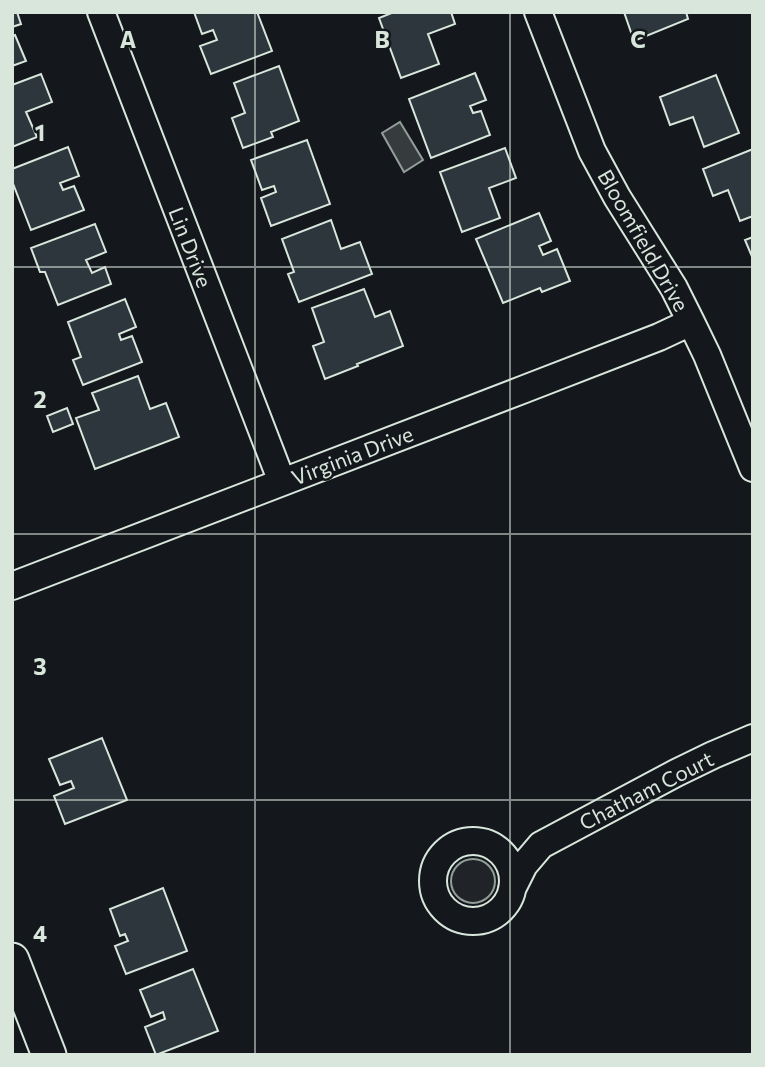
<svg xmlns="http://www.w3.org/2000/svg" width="765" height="1067" viewBox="0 0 765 1067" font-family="Commissioner,sans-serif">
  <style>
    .green { fill: #202428; stroke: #939e99; stroke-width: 2 }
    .water { fill: #363b3e; stroke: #939e99; stroke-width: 2 }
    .building { fill: #2c363c; stroke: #d8e6dc; stroke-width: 2 }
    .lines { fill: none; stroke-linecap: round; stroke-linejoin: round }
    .minor-casing { stroke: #d8e6dc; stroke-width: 30 }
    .tertiary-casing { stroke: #d8e6dc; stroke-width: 37 }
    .minor { stroke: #14181c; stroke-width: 26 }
    .tertiary { stroke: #14181c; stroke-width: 33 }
    .grid { fill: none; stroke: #d8e6dc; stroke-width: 2; stroke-opacity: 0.55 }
    .labels { text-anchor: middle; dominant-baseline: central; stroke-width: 5; stroke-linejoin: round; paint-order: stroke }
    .street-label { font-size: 21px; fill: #d8e6dc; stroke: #14181c }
    .grid-label { font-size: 23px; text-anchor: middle; font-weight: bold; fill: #d8e6dc; stroke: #14181c; stroke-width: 5; stroke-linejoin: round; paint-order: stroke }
  </style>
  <rect width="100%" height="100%" fill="#14181c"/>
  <path class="green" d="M451 881a22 22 0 1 1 44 0a22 22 0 1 1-44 0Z"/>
  <path class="water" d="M400,122L423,160L404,172L382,133Z"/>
  <path class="building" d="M12,12H17L21,24L12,27Z
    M194,12H257L272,51L211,74L200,46L217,40L213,30L202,34Z
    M394,12H451L455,24L428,34L439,64L401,78L379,18Z
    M624,12H686L688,19L634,41Z
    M15,35L26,61L12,66V36Z
    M279,66L299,121L271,132L273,137L243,148L232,118L245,113L234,83Z
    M475,73L486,100L470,106L473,113L481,111L490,135L431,158L409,99Z
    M41,74L52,102L26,112L37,137L12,147V85Z
    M716,75L739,133L704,147L693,117L670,125L660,97Z
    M307,140L330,204L271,226L261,198L276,192L274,186L262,190L251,160Z
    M68,147L79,176L60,183L63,190L74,186L84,210L31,230L12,181V169Z
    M505,148L516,178L489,188L500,218L462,232L440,172Z
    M753,149V216L740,221L728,190L713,196L703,169Z
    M539,213L551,241L539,246L543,255L557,249L570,281L542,292L540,288L503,303L476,239Z
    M331,220L341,249L360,242L372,274L299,302L288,274L294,272L282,239Z
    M95,224L106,252L86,260L92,273L105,267L111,284L58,305L45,272H40L31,248Z
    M753,237V259L745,240Z
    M364,289L375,317L390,311L403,346L357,364L358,366L325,379L313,346L324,342L312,308Z
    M125,299L136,327L119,334L121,340L132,336L142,362L83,385L73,360L81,357L68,322Z
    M138,376L150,409L166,403L179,437L95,469L76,418L99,410L92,393Z
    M67,408L73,424L53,432L47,416Z
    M102,738L127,800L65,824L54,796L74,788L71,781L60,785L49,759Z
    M163,888L187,951L126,974L115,946L128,941L125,934L120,936L110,909Z
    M193,969L218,1031L156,1055L145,1027L165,1019L163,1012L151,1017L140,990Z"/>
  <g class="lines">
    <defs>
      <path id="minor" d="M101,12L282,482
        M538,12L592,151L617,197L674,288L691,322L707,355L753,468
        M12,586L522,390L659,337L691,322
        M433 881a40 40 0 1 1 80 0a40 40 0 1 1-80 0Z
        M512,889L524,865L541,845L676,773L713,755L753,738"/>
      <path id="tertiary" d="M12,960L49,1055"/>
    </defs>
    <use href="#minor" class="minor-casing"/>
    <use href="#tertiary" class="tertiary-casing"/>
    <use href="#minor" class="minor"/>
    <use href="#tertiary" class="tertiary"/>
  </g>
  <path class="grid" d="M255,12V1055M510,12V1055M12,267H753M12,534H753M12,800H753"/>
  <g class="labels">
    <g class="street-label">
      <text transform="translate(644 240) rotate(60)">Bloomfield Drive</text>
      <text transform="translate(191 247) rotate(69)">Lin Drive</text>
      <text transform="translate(352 455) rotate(-21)">Virginia Drive</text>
      <text transform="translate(646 790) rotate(-27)">Chatham Court</text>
    </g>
  </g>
  <g class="grid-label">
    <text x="128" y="48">A</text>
    <text x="382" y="48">B</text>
    <text x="638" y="48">C</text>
    <text x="40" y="141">1</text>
    <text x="40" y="408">2</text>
    <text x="40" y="675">3</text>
    <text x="40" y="942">4</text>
  </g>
  <rect width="765" height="1067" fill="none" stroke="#d8e6dc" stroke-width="28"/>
</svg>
